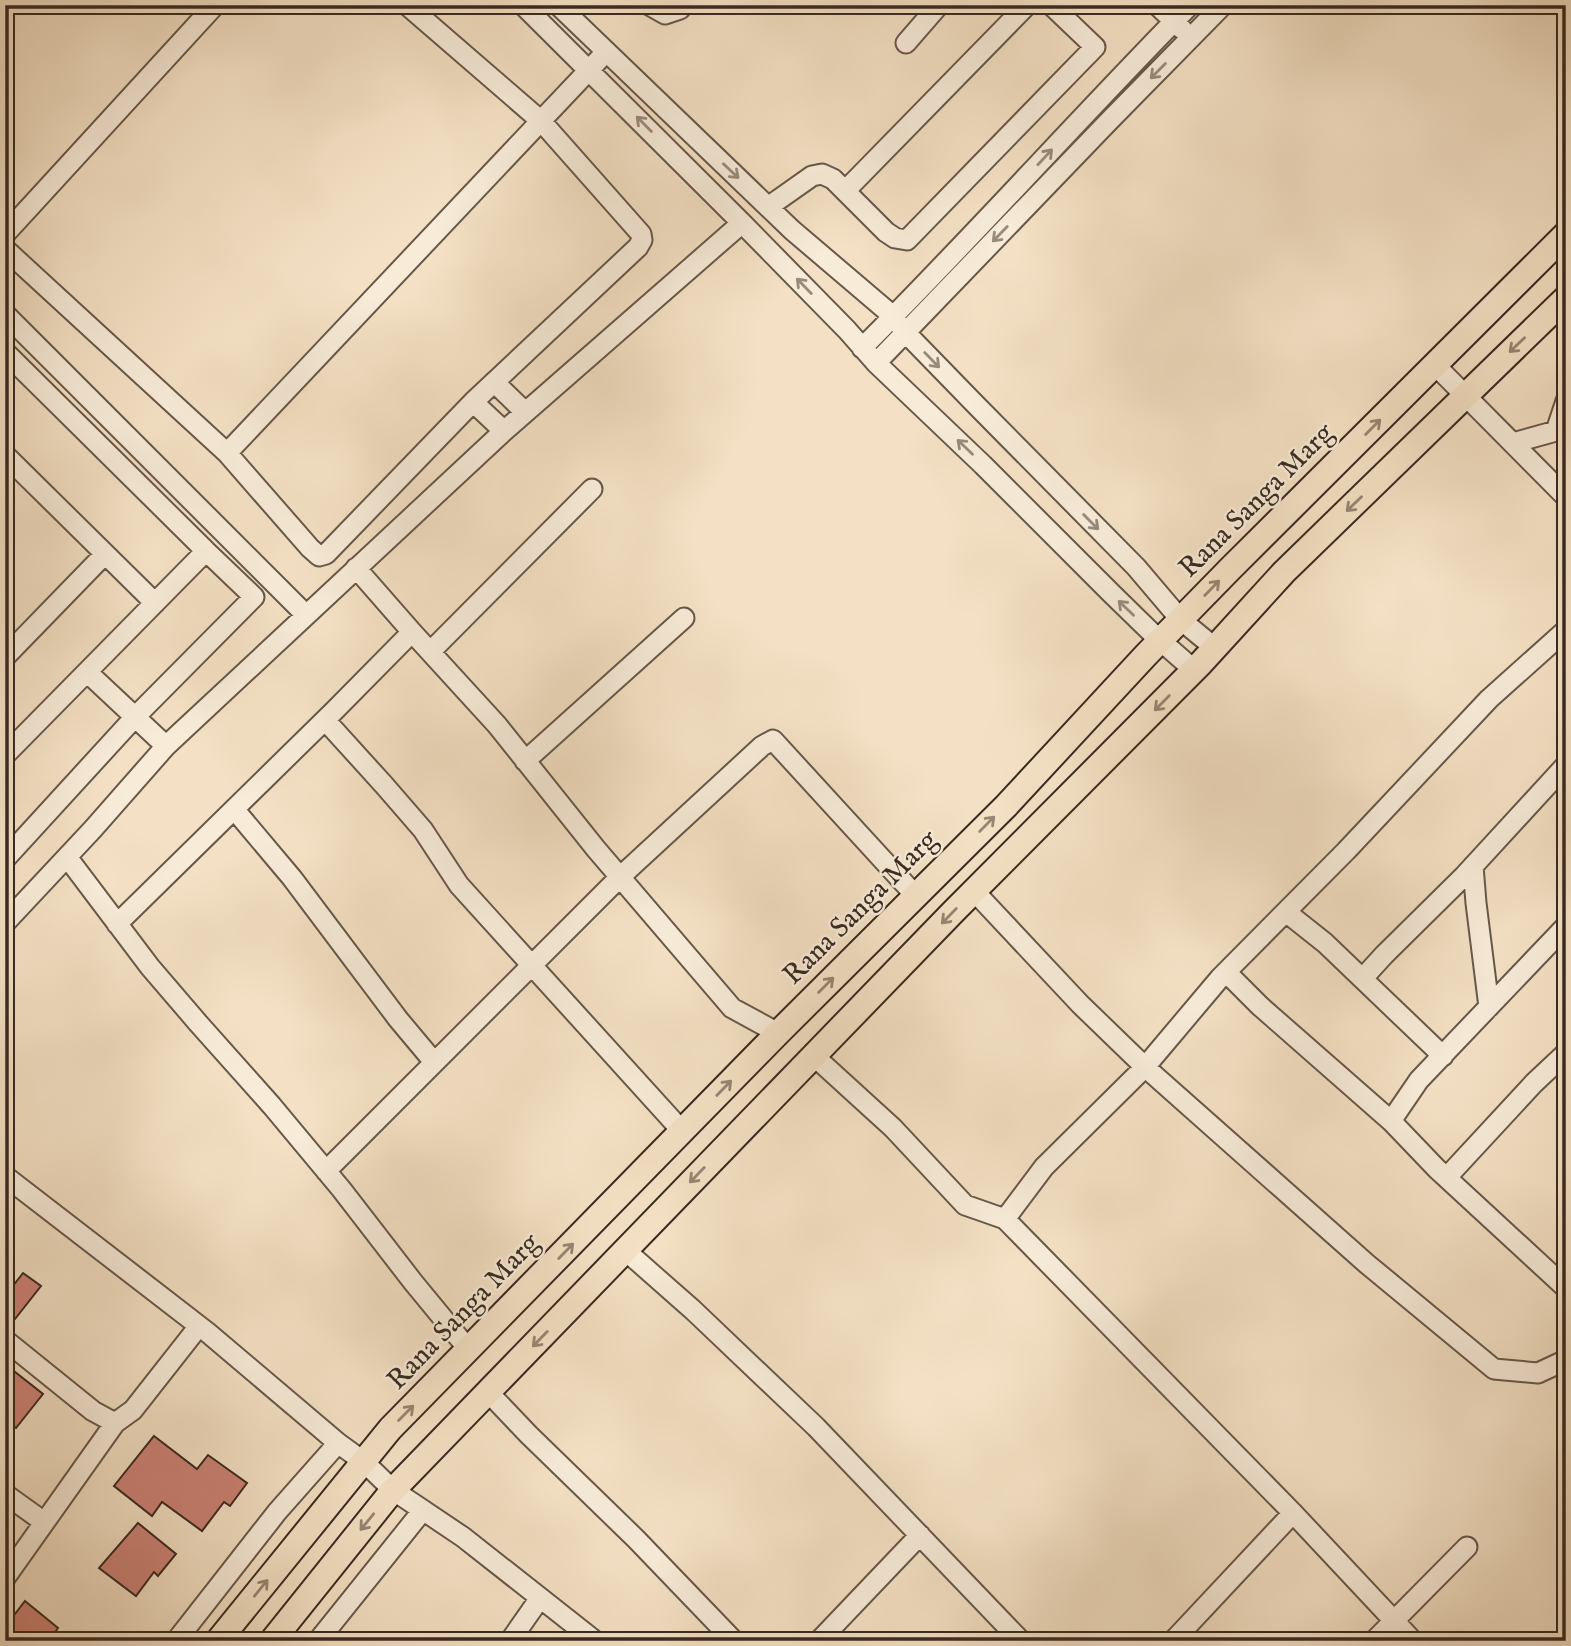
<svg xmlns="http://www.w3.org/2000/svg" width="1571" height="1646" viewBox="0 0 1571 1646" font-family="'IM FELL English',serif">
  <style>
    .building { fill: #cc8276; stroke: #382a20; stroke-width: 2 }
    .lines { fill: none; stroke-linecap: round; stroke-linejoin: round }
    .minor-casing { stroke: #675849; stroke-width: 23 }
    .major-casing { stroke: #382a20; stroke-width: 28 }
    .minor { stroke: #f8ecd9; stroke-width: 19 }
    .major { stroke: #f4e1c5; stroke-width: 24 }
    .oneway { stroke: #988b7c }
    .oneway2 { stroke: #968672 }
    .labels { text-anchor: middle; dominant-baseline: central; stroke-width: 5; stroke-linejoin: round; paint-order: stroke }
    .street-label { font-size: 28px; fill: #382a20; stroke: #f8ecd9 }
  </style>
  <rect width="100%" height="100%" fill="#f4e1c5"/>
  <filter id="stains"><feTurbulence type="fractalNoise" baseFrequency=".00286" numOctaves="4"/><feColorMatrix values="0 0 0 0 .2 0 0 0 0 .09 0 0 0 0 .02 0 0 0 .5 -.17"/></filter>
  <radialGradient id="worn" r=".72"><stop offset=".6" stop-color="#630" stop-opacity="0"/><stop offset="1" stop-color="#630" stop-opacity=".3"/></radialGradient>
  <path class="building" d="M23,1273L41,1286L15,1319L5,1312V1296Z
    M5,1364L43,1394L16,1428L5,1420Z
    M154,1436L197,1469L208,1455L247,1483L230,1506L224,1502L202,1531L162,1502L152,1516L114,1486Z
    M138,1523L176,1554L158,1576L154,1572L136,1596L99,1568Z
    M25,1601L58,1628L49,1641H23L5,1627Z"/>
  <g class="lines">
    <defs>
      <path id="minor" d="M407,5L541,121L641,234L642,240L638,247L473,402
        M523,5L742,223L847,330L876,363L983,465L1112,594L1153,634L1194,670
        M558,5L792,230L893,316L905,332L976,405L1136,567L1181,620L1215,648
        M649,5L665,14L680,9L683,5
        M1157,5L1182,29
        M906,43L939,5
        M845,191L1027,5
        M768,207L812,176L822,174L833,179L886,232L895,238L907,240L1095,47L1051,5
        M5,234L215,5
        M5,249L227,453
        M5,314L306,615
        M862,348C974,236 1079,118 1190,5
        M5,352L206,551
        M876,363L1110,120L1223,5
        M1435,365L1566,497
        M494,382L525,412
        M504,431L473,402L326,554L319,556L310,548L227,453L606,52
        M1513,443L1556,431L1566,401
        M5,455L155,603
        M356,568L412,632L497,725L596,849L732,1008L778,1033
        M431,651L592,489
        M5,657L105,554
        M87,672L166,746
        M325,720L384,785L423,830L459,885L682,1131
        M5,755L206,551L254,597L135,717L5,859
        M525,761L684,618
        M234,809L292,878L398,1019L434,1062
        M67,857L150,967L198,1023L272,1106L342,1190L413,1282L469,1350
        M1473,866L1476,903L1489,1007
        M974,891L1080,1004L1145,1067L1367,1264L1494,1369L1538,1373L1566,1360
        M1286,912L1325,943L1443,1056
        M5,923L93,829L166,746L504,431L742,223
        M117,924L334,711L412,632
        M1226,972L1260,1006L1391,1121L1437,1169L1566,1288
        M1363,978L1384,955L1464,876L1566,765
        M814,1056L893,1128L965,1205L1005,1219
        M1391,1121L1419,1080L1566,926
        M326,1171L620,877L762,746L773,740L915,895
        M5,1176L207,1332L338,1443L364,1462L393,1490L463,1537L595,1641
        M1447,1177L1534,1083L1566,1053
        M626,1251L693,1310L816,1427L1021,1641
        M5,1340L93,1411L115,1423L133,1410L199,1326
        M488,1392L529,1435L636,1539L734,1641
        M5,1494L44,1522
        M5,1578L115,1423
        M176,1641L277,1512L338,1443
        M318,1641L423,1510
        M510,1641L540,1598
        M819,1641L920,1535
        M1173,1641L1293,1513
        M1374,1641L1467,1547
        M1413,1641L1293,1513L1005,1219L1044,1167L1145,1067L1220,978L1346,851L1489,699L1566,630"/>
      <path id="major" d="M218,1641L390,1429L778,1033L1006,806L1146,655L1230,569L1566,234
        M272,1641L393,1490L953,912L1201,663L1284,572L1566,298"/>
    </defs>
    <use href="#minor" class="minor-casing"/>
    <use href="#major" class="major-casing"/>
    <use href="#minor" class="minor"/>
    <use href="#major" class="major"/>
  </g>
  <defs><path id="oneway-shaft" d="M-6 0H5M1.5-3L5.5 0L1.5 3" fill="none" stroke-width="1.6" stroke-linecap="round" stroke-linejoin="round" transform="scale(1.75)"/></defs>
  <g class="oneway">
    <use href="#oneway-shaft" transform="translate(1158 71) rotate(135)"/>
    <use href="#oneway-shaft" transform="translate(644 124) rotate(-135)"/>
    <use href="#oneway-shaft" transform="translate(1045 157) rotate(-47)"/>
    <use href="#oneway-shaft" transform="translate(731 171) rotate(43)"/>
    <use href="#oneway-shaft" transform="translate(1000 234) rotate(134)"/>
    <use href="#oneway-shaft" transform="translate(804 286) rotate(-134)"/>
    <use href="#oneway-shaft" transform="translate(932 360) rotate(46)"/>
    <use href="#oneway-shaft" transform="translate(965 447) rotate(-136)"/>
    <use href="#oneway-shaft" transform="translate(1091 522) rotate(45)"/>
    <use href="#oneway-shaft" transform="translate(1126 608) rotate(-136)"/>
  </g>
  <g class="oneway2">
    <use href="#oneway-shaft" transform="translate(1517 345) rotate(136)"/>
    <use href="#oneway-shaft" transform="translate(1373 427) rotate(-45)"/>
    <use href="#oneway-shaft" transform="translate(1354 504) rotate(136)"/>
    <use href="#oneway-shaft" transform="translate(1212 588) rotate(-46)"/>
    <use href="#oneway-shaft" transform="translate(1162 703) rotate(135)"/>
    <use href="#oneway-shaft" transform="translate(987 824) rotate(-45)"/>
    <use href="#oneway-shaft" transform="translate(949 916) rotate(134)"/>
    <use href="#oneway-shaft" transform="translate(826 985) rotate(-45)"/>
    <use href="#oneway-shaft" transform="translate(724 1088) rotate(-46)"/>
    <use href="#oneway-shaft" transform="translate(697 1175) rotate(134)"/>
    <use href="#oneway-shaft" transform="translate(566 1251) rotate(-46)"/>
    <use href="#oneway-shaft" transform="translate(540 1339) rotate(134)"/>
    <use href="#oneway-shaft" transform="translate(406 1413) rotate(-45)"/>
    <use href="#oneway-shaft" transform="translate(367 1522) rotate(129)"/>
    <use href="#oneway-shaft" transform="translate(261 1588) rotate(-51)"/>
  </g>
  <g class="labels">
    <g class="street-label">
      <text transform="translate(1257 501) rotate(-45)">Rana Sanga Marg</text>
      <text transform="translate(861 908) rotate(-45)">Rana Sanga Marg</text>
      <text transform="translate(464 1312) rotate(-46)">Rana Sanga Marg</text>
    </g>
  </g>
  <rect width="1571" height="1646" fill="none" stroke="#f4e1c5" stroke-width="28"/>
  <rect x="7" y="7" width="1557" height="1632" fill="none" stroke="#382a20" stroke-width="3.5"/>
  <rect x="14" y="14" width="1543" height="1618" fill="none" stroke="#382a20" stroke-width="2"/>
  <rect width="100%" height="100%" filter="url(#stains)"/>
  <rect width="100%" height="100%" fill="url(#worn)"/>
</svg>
